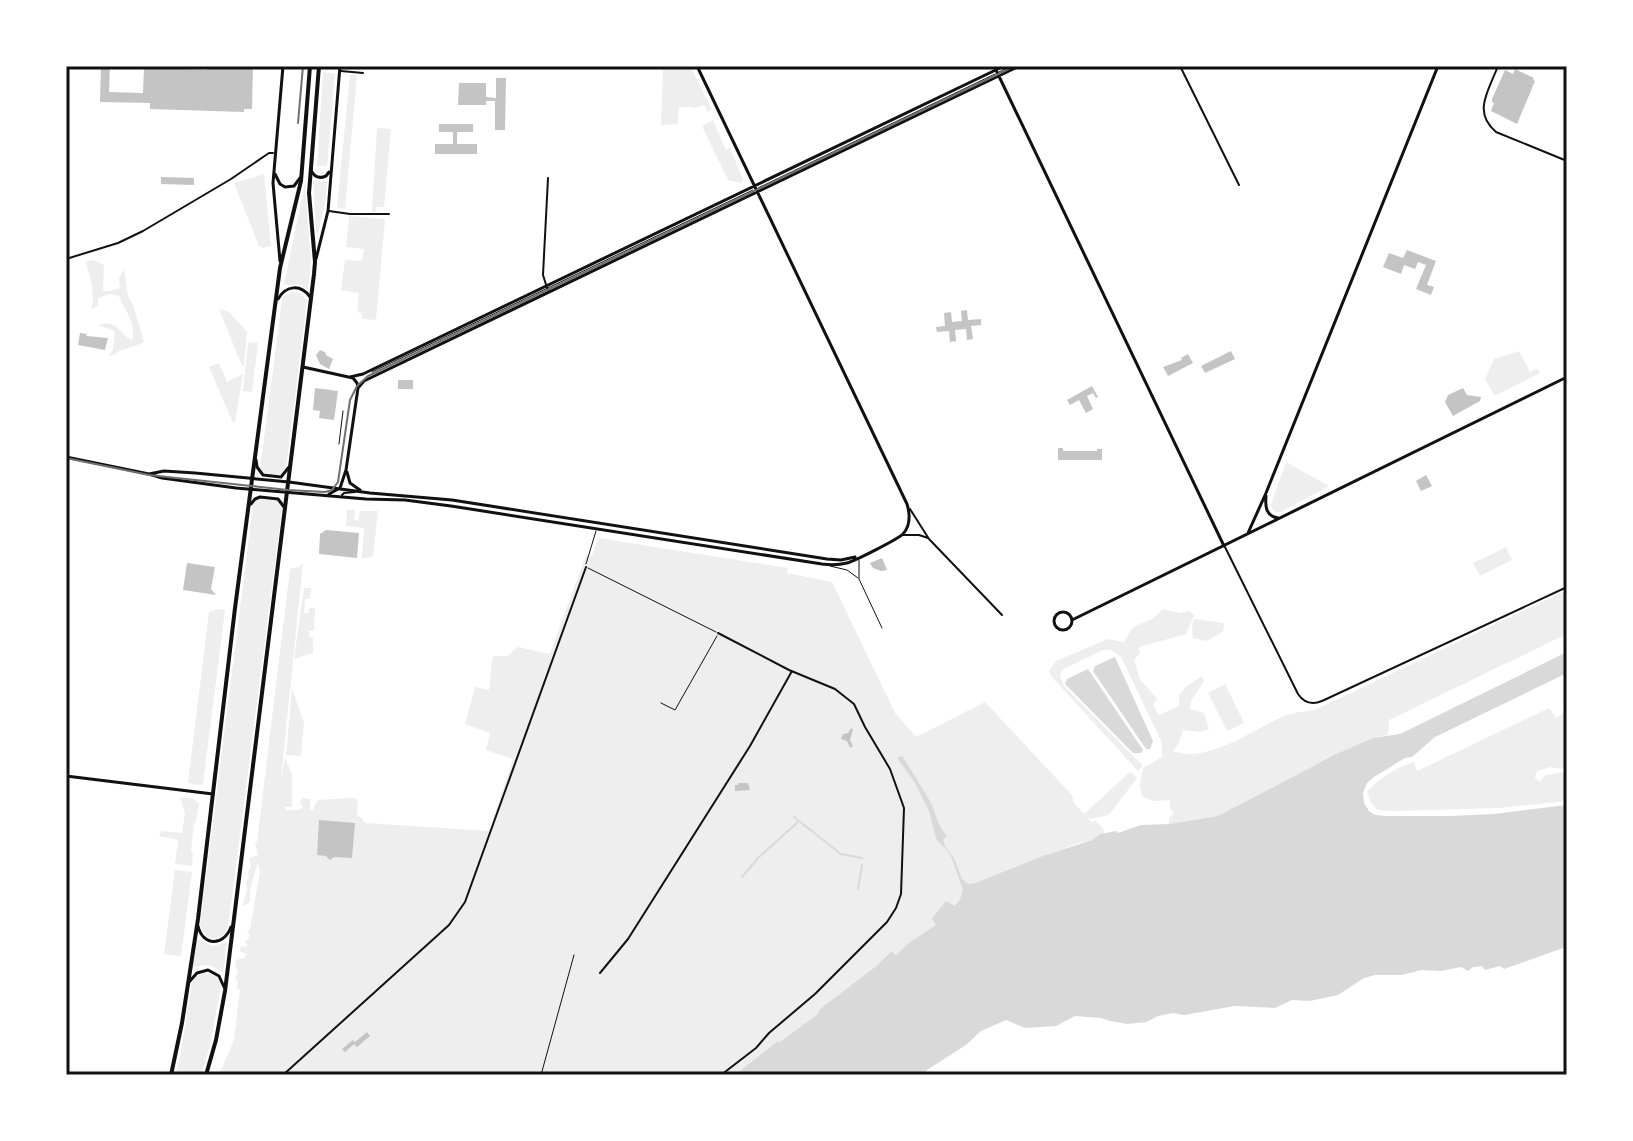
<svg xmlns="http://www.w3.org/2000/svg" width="1633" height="1141" viewBox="0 0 1633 1141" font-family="'DejaVu Sans',sans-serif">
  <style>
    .green { fill: #eee }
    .water { fill: #d9d9d9 }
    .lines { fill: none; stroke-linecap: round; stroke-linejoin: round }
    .stream { stroke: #d9d9d9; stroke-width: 2 }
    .building { fill: #c4c4c4 }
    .path { stroke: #111; stroke-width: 1 }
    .service { stroke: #111; stroke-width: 1 }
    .pedestrian { stroke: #111; stroke-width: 2 }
    .minor { stroke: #111; stroke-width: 2 }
    .tertiary { stroke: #111; stroke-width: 3 }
    .secondary { stroke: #111; stroke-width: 3 }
    .primary { stroke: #111; stroke-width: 4 }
    .tram { stroke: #707070; stroke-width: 2 }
    .rail { stroke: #707070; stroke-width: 2 }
    .neatline { fill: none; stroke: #111; stroke-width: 3 }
  </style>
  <rect width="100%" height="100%" fill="#fff"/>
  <path class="green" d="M663,66H690L712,109L708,112L704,105L695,108L693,107H679L678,124L661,125Z
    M323,72L335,74L327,166H317Z
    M350,75H357L345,209L337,208Z
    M713,120L726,150L730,148L743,179L741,183L728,180L702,126Z
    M377,128L391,129L384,207H377L376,212H372Z
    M264,174L271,246L263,248L259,246L234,183Z
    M313,180L327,182L326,199L318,234L316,233Z
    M305,182L311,263L308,290L298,284L284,285Z
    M349,216L385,219L376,320L363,319L361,312L357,313L359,293L341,290L345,260L362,261L364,249L346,247Z
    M93,260L104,265L103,291H111L120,288L119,278L124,269L128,296L133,305L144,342C136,346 131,347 123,350C117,351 116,355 109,356L113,349L115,331L97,325C117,319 118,331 132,341C137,323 125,312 119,296L110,294L98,298V306L91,309C96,295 90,277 86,263L87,261Z
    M292,292L300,293L307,301L286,468L279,475L264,473L260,469L282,300L284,296Z
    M219,309L229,312L247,332L244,366H242Z
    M248,342L258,343L252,392L243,391Z
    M1519,351L1530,372L1537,368L1540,373L1495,396L1485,379L1494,359Z
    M219,363L227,382L243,374L235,422L233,423L209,367Z
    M1286,462L1329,486L1281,512H1276L1272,509L1271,504Z
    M258,499L278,501L282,508L228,928C223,938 215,941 206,936L200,925L253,505Z
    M347,510H355L354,520L358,521L360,511H378L373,556L367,558H362L364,528L346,526Z
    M598,538L788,568L787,573L832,582L895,713L916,737L985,702L1072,795L1074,803L1084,814L1130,772L1137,778L1109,815L1090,819L1085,814L1091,822L1096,821L1103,828L1104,833L1092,840L1079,843L975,883L968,884L955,907L946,901L933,917L937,925L907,944L896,955L890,951L875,967L820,1009L818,1014L735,1075H219L234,1040L240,990L237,988L238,982L235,979L238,971L235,966L236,960L245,958L246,954L240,951V948L243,946L247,947V944L245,942L249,938V934L247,931L250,929L260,871L258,862L250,889V902L244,906L243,903L247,891L246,881L249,878L248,871L251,866L249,858L258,855L255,843L257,842L290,569L299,567L303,563L281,779L285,758L292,774V804L291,807H285L286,810H299L303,807L300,803L302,798L310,799V810L313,811L315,804L318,800L353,798L356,799L358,802L357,814L366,823L489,831L513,759L486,750L490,733L465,724L475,687L489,690L492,660L494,656H507L518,647L550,654L586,555L592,556Z
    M1506,547L1512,560L1480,576L1473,563Z
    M304,588H311L310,599H305L304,613H308L310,608H315L314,630L309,631V637L313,638V653L294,659Z
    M1567,590V634L1389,720L1388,735L1373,738L1336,754L1218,816L1169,824V818L1174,813L1170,809L1169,800L1153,801L1142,796L1140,785L1143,768L1162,757V743L1121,657L1112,650H1103L1062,670L1060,675L1064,686L1143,766L1138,771L1051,676L1049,671L1056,661L1108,639L1124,642L1133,627L1152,619L1163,609L1180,613L1189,611L1194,615L1186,634L1139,647L1140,653L1134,660L1140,679L1157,699L1153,704L1159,715L1179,706V695L1187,686L1202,676L1204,681L1191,701L1190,709L1204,713L1209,729L1200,732L1183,730L1179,742L1173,751C1208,764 1252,730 1284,716C1294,712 1305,712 1315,710Z
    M219,609L225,610L203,784L201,785L188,783L209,612Z
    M1194,619L1224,623L1223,632L1206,641L1193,638L1192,625Z
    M1225,684L1244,723L1227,731L1208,693Z
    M292,688L304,723L301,755L299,756L286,755Z
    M1567,699V770L1551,767L1537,771L1535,778L1540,782L1545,775L1567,772V801L1499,808L1396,811L1378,810L1371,803L1367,792C1380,778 1396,767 1414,762L1417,771L1549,708L1556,718L1564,713L1563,701Z
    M180,797L194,799L199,804L196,821L194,823L191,851L193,854L192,866L175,864L178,840L159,836L161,831L182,833L185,813Z
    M175,870L192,872L181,956L164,954Z
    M197,939L213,946L227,942L223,973C213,965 205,963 193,968Z
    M205,973C213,974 220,977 221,986L210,1046L201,1075H175L180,1057L192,982L195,977Z"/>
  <path class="water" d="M1567,652V673L1435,737L1412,757L1405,758L1374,777L1367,783L1363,793L1364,803L1369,811L1375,815L1387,816H1451L1494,814L1567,805V948H1563L1504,969L1500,966L1485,970L1482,966L1473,967L1468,971L1461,967L1441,971L1422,970L1401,975H1375L1364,978L1338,995L1310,1001L1292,1000L1275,1008L1235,1006L1184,1015L1173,1013L1158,1016L1146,1022L1127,1024L1110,1021L1101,1018L1075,1016L1056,1026L1025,1028L1006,1020L981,1031L966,1045L927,1070L923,1075H735L778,1041L780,1042L818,1014L820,1009L875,967L891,951L896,955L907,944L936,925L932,918L946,901L955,906L960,899L963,890L952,859L948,851L936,839L929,811L915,783L897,758L902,756C912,771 921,786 930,801C936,813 937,826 947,836L943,839L945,846L954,858L962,879L968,884L975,883L1043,856L1092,840L1101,834L1116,831L1118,833L1141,825L1169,824L1218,816L1336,754L1373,738L1400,734Z
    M1115,657L1153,741L1150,749H1146L1093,671L1095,666Z
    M1088,669L1143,750L1141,753H1133L1065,684L1067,679Z"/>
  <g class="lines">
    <path class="stream" d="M794,817L841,854L862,858
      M742,877L758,858L798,822
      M858,889L862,865"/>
  </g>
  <path class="building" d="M101,66H110L109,92L143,93L144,66H153V68L207,70V66H253L252,109H244V112L150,109V103L100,102Z
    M1515,69L1534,78L1533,80L1535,81L1517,124L1491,111L1494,103L1492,102V99L1505,70L1513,74Z
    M496,78H506L505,130H495V101H486V105H458L459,83H486V97L496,98Z
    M439,124H473V132H457V144H477V154H435V144H453V132H439Z
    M161,177L194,178V185L161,184Z
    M1407,250L1436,261L1427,285L1434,287L1431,295L1416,289L1426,265L1418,262L1415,269L1404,265L1401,274L1383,267L1389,253L1403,258Z
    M967,310L968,320L981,319V325L971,326L973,339L967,340L966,329L955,330L956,341L950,342L949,331L937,332L936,327L945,326L944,313L951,312L952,322L962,321L961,311Z
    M80,333L87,334L86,336L108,338L105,350L78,345Z
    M320,350L325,352L326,355L333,359L329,369L320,364L316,355Z
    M1231,351L1235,359L1205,373L1201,366Z
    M1188,354L1193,363L1168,376L1163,367L1182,360L1181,358Z
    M398,380H413V389H398Z
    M1092,386L1098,397L1096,398L1093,393L1087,396L1093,409L1086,413L1079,400L1070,405L1067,400Z
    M315,388L338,391L334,420L319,418L320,411L313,410Z
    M1463,388L1467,395L1481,397L1480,401L1453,416L1445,402L1448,395Z
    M1058,448H1063V451H1097V449H1102V460H1058Z
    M1426,475L1432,486L1421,491L1416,481Z
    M326,530L359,533L357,558L319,554L320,534Z
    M882,558L887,570L881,571L873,568L870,563Z
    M187,563L215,567L211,589L216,595L183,590Z
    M851,728L853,730L850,740L853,746L850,748L847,741L841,739L843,734L848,733Z
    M738,783H748L750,790L735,791V785H738Z
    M319,820L355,823L352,858L334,857L330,860L326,856L317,855Z
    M367,1032L370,1036L357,1047L354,1044L345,1052L342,1049L353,1040L355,1042Z"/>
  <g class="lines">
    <path class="path" d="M339,444L343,411
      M541,1075L574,955"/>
    <path class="service" d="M999,72L1011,66
      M758,188L995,74
      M372,372L753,190
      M859,560V579L882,628
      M586,564L596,531
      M830,566L847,570L858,578
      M588,568L716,632
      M661,703L675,710L717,636"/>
    <path class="pedestrian" d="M718,633L789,670L835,689L854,704L865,727L890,769L904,808L901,894L896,908L887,922L815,994L769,1033L756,1048L721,1075
      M600,973L628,939L750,746L792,671
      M283,1075L428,944L449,925L465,902L586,567"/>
    <path class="minor" d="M1180,66L1239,185
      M1498,66C1489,90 1472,112 1496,132L1567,161
      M341,71L363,73
      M548,178L543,275L548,291
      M329,211L350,214H389
      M66,259L118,243L143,231L231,179L269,153H273
      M1567,326L1565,333L1567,339
      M342,495L344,493L355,492
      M910,509L929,539L1002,615
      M903,535H919L928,538
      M1225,547L1298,694C1304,703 1312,705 1322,701L1567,587"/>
    <path class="tertiary" d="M996,70L1224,546
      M278,299C286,285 301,284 310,297
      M303,367L353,378L357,383L358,388
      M350,377L363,374L1004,66
      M66,457L149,474L162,478L236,488L366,499L405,500L451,506L822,564C830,565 839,565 847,563C855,561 898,539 903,534C911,525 910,514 907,504L697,66
      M256,460L257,467L263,475L281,477L289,467
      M347,472L350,483L360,490
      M149,474L164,471L195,473L289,482L370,493L452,500L827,559L841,560L855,557
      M329,494L340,488L346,470L358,388L364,381L1019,66
      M1266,496C1265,507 1266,516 1278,518
      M251,504L255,499L260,497L278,499L284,507
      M1248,533L1266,493L1438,66
      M1054 621a9 9 0 1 1 18 0a9 9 0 1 1-18 0Z
      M1072,620L1567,377
      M66,776L213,794
      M198,926C203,947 224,946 231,927"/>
    <path class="secondary" d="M311,170C314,177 319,179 326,176L329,172
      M275,174L280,184L285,187L294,186L300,178
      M316,259L328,211L340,66
      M280,261L273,183L283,66
      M189,982L197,973L208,970L219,976L224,987"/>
    <path class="primary" d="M171,1075L182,1023L198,919L235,608L280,268L301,181L310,66
      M206,1075L216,1040L225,991L314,274L315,262L309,193L319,66"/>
    <path class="tram" d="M66,458L149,475L288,490L325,492L332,490L338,482L350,400L357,386L368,376L1015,66"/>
    <path class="rail" d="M298,123L303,66"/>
  </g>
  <rect width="1633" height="1141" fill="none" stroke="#ffffff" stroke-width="136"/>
  <rect x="68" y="68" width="1497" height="1005" class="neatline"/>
</svg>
